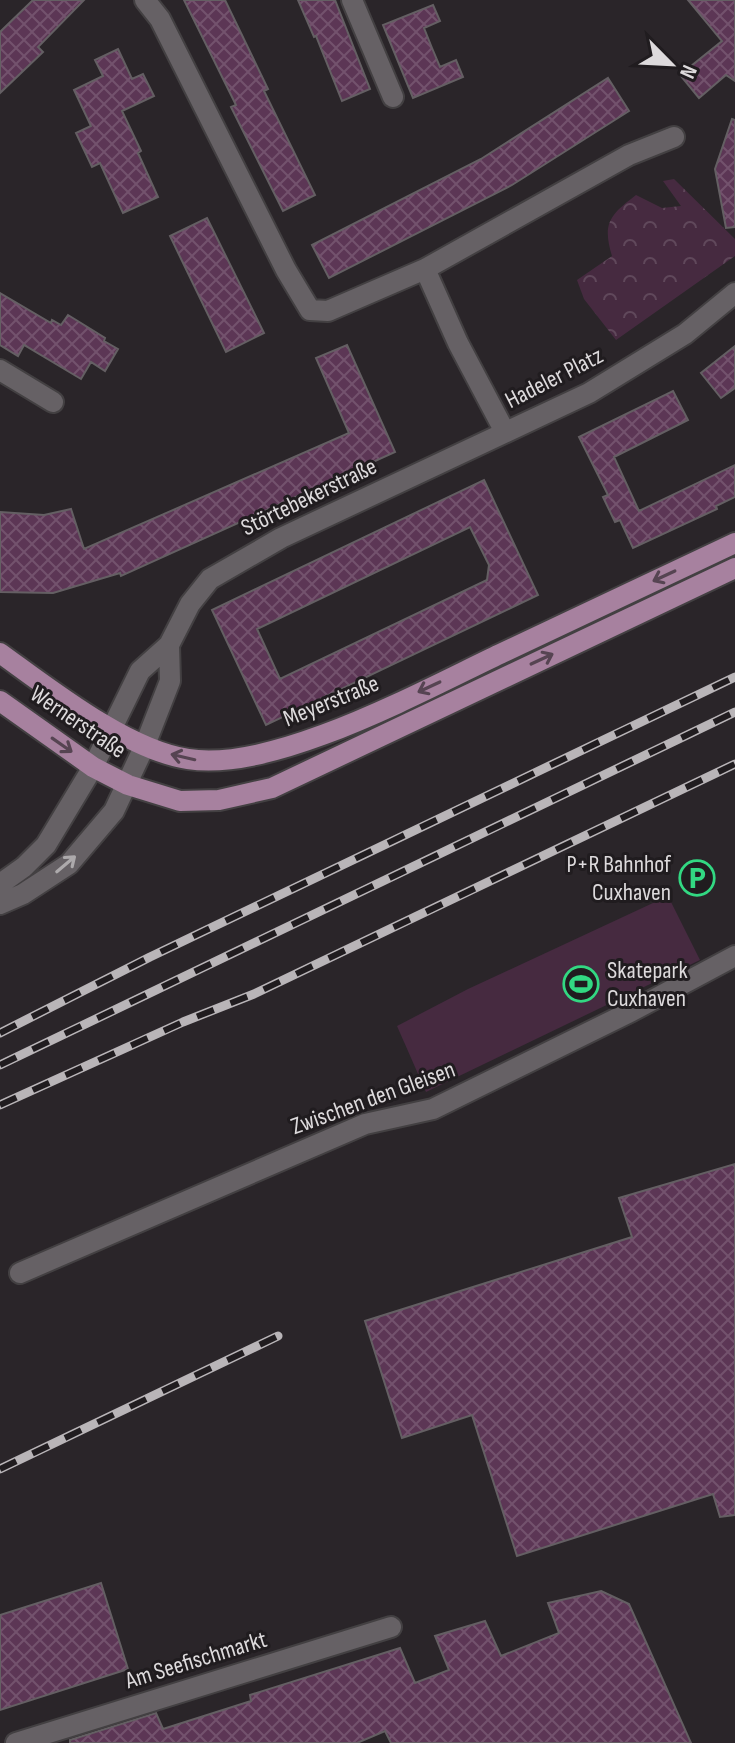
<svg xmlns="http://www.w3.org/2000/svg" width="735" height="1743" viewBox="0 0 735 1743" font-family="'Sofia Sans Condensed',sans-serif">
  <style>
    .forest { fill: url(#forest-crowns) }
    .pitch { fill: #462a40 }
    .building { fill: url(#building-cross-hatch); stroke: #645f63; stroke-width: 2; fill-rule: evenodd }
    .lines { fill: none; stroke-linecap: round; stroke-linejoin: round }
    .minor-casing { stroke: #434042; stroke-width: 24 }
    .primary-casing { stroke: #434042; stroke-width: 24 }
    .minor { stroke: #666165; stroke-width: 20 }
    .primary { stroke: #a7819f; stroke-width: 20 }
    .rail-casing { stroke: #b9b5b8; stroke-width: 9 }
    .rail { stroke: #201c1f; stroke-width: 6; stroke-dasharray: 18; stroke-linecap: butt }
    .oneway { stroke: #564452 }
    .oneway2 { stroke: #adaaac }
    .labels { text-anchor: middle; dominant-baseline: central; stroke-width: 6; stroke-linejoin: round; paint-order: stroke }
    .street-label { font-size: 24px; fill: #dddadc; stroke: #201c1f }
    .poi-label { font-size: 24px; fill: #dddadc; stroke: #201c1f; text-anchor: end }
  </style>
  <defs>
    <pattern id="forest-crowns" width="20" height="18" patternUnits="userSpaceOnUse" patternTransform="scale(2)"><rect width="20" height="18" fill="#462a40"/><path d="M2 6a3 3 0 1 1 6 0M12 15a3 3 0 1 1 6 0" fill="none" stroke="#60485b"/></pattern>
    <pattern id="building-cross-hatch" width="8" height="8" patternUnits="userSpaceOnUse" patternTransform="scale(2)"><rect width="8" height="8" fill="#5c3655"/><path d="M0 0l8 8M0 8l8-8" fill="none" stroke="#73526d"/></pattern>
  </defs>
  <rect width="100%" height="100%" fill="#2a2529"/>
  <path class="forest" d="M674,179L735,239V256L616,340L584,299L577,280L612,256C602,223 610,215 636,195L662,208L681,206L663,181Z"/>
  <path class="pitch" d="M668,896L700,960L426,1092L397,1026L468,989Z"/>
  <path class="building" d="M33,0H84L38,47L43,52L0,93V32Z
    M184,0H225L268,89L264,91L315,195L283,211L231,107L236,105Z
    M298,0H335L370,89L342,101L316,36L314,37Z
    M688,0H735V81L726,75L699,98L680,75L722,41Z
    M433,5L440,21L424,28L432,48L440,67L456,60L463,77L413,98L383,25Z
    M118,49L132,79L143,74L154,96L122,111L141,151L138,153L158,197L123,213L100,163L92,167L76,133L91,126L74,90L103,76L95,60Z
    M608,78L629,111L512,185L329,278L312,245L481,159Z
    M732,119L735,120V227L726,228L715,169Z
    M207,218L264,333L226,352L170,236Z
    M0,293L51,323L52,320L61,325L68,315L105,338L104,341L118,349L105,371L91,362L81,379L24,345L18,356L0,345Z
    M347,345L395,452L121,576L120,573L53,593L0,592V512L44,515L71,509L84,549L349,433L316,358Z
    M735,346V388L721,398L701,373Z
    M673,391L688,420L614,457L639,511L735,465V497L716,506L717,509L633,548L620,520L615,522L603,497L608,495L579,437Z
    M484,480L538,595L266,725L212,610ZM470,527L489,565L487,580L280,679L257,629Z
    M735,1164V1515L720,1517L713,1494L517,1556L472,1415L402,1438L365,1321L632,1237L619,1198Z
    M101,1583L128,1669L0,1710V1615Z
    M601,1591L629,1604L691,1743H391L385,1731L357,1743H70V1740L156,1713L163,1729L251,1701L250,1695L400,1648L415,1683L449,1670L435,1636L485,1621L501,1656L559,1633L548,1603Z"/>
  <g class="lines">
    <defs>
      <path id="minor" d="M145,0L160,19L286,270L310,310L328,311L425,269L629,155L674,137
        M352,0L393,97
        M425,269L458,343L505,432
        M0,370L53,402
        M0,884L24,867L46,845L93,767L140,671L169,645L190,604L210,579L281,538L589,393L685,334L735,293
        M0,904L23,894L69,864L114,811L145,745L170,681L169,645
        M20,1273L365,1124L433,1109L632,1011L735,956
        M16,1743L391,1627"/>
      <path id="primary" d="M0,653C50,689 127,750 188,759C273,773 422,691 500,654C578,617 657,580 735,543
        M0,701L93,767L128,785L180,801L219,800L272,788L735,568"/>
    </defs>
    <use href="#minor" class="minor-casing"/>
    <use href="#primary" class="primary-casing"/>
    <use href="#minor" class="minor"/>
    <use href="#primary" class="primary"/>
    <defs>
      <path id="rail" d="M0,1033L150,957L735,677
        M0,1065L735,712
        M0,1105L183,1022L254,994L735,764
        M0,1469L278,1336"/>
    </defs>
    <use href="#rail" class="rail-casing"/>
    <use href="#rail" class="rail"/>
  </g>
  <defs><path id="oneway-shaft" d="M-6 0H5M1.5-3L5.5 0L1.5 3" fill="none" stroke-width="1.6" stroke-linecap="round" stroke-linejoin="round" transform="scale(2)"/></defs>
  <g class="oneway">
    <use href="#oneway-shaft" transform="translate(664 576) rotate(155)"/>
    <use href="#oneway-shaft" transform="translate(542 659) rotate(-25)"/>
    <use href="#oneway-shaft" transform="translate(429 687) rotate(155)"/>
    <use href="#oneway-shaft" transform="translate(62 745) rotate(35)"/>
    <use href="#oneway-shaft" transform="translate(183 757) rotate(-167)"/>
  </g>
  <use class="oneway2" href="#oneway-shaft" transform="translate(66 864) rotate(-40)"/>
  <defs>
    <symbol id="parking-ring" viewBox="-11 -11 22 22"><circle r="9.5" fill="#201c1f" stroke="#32d882" stroke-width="1.5"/><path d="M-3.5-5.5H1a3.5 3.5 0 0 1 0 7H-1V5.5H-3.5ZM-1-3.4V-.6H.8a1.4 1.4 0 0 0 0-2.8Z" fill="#32d882"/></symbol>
    <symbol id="stadium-ring" viewBox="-11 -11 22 22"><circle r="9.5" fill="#201c1f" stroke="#32d882" stroke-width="1.5"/><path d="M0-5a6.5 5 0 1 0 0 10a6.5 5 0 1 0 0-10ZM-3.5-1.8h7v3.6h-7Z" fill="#32d882"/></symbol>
  </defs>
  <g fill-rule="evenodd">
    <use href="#parking-ring" x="677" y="858" width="40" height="40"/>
    <use href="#stadium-ring" x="561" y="964" width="40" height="40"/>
  </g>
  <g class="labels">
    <g class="street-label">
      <text transform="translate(554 378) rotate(-27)">Hadeler Platz</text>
      <text transform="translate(309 497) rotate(-26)">Störtebekerstraße</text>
      <text transform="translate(331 701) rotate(-22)">Meyerstraße</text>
      <text transform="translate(78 722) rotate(34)">Wernerstraße</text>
      <text transform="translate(373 1098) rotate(-20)">Zwischen den Gleisen</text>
      <text transform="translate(196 1660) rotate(-17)">Am Seefischmarkt</text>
    </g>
    <g class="poi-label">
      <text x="671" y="864">P+R Bahnhof<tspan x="671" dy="28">Cuxhaven</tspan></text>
      <text x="607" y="970" text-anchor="start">Skatepark<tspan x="607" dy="28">Cuxhaven</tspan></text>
    </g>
  </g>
  <g transform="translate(671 64) rotate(114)" stroke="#201c1f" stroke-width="6" paint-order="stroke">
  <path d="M0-6L14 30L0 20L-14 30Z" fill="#dddadc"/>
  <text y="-12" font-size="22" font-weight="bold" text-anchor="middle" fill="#dddadc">N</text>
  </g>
</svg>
